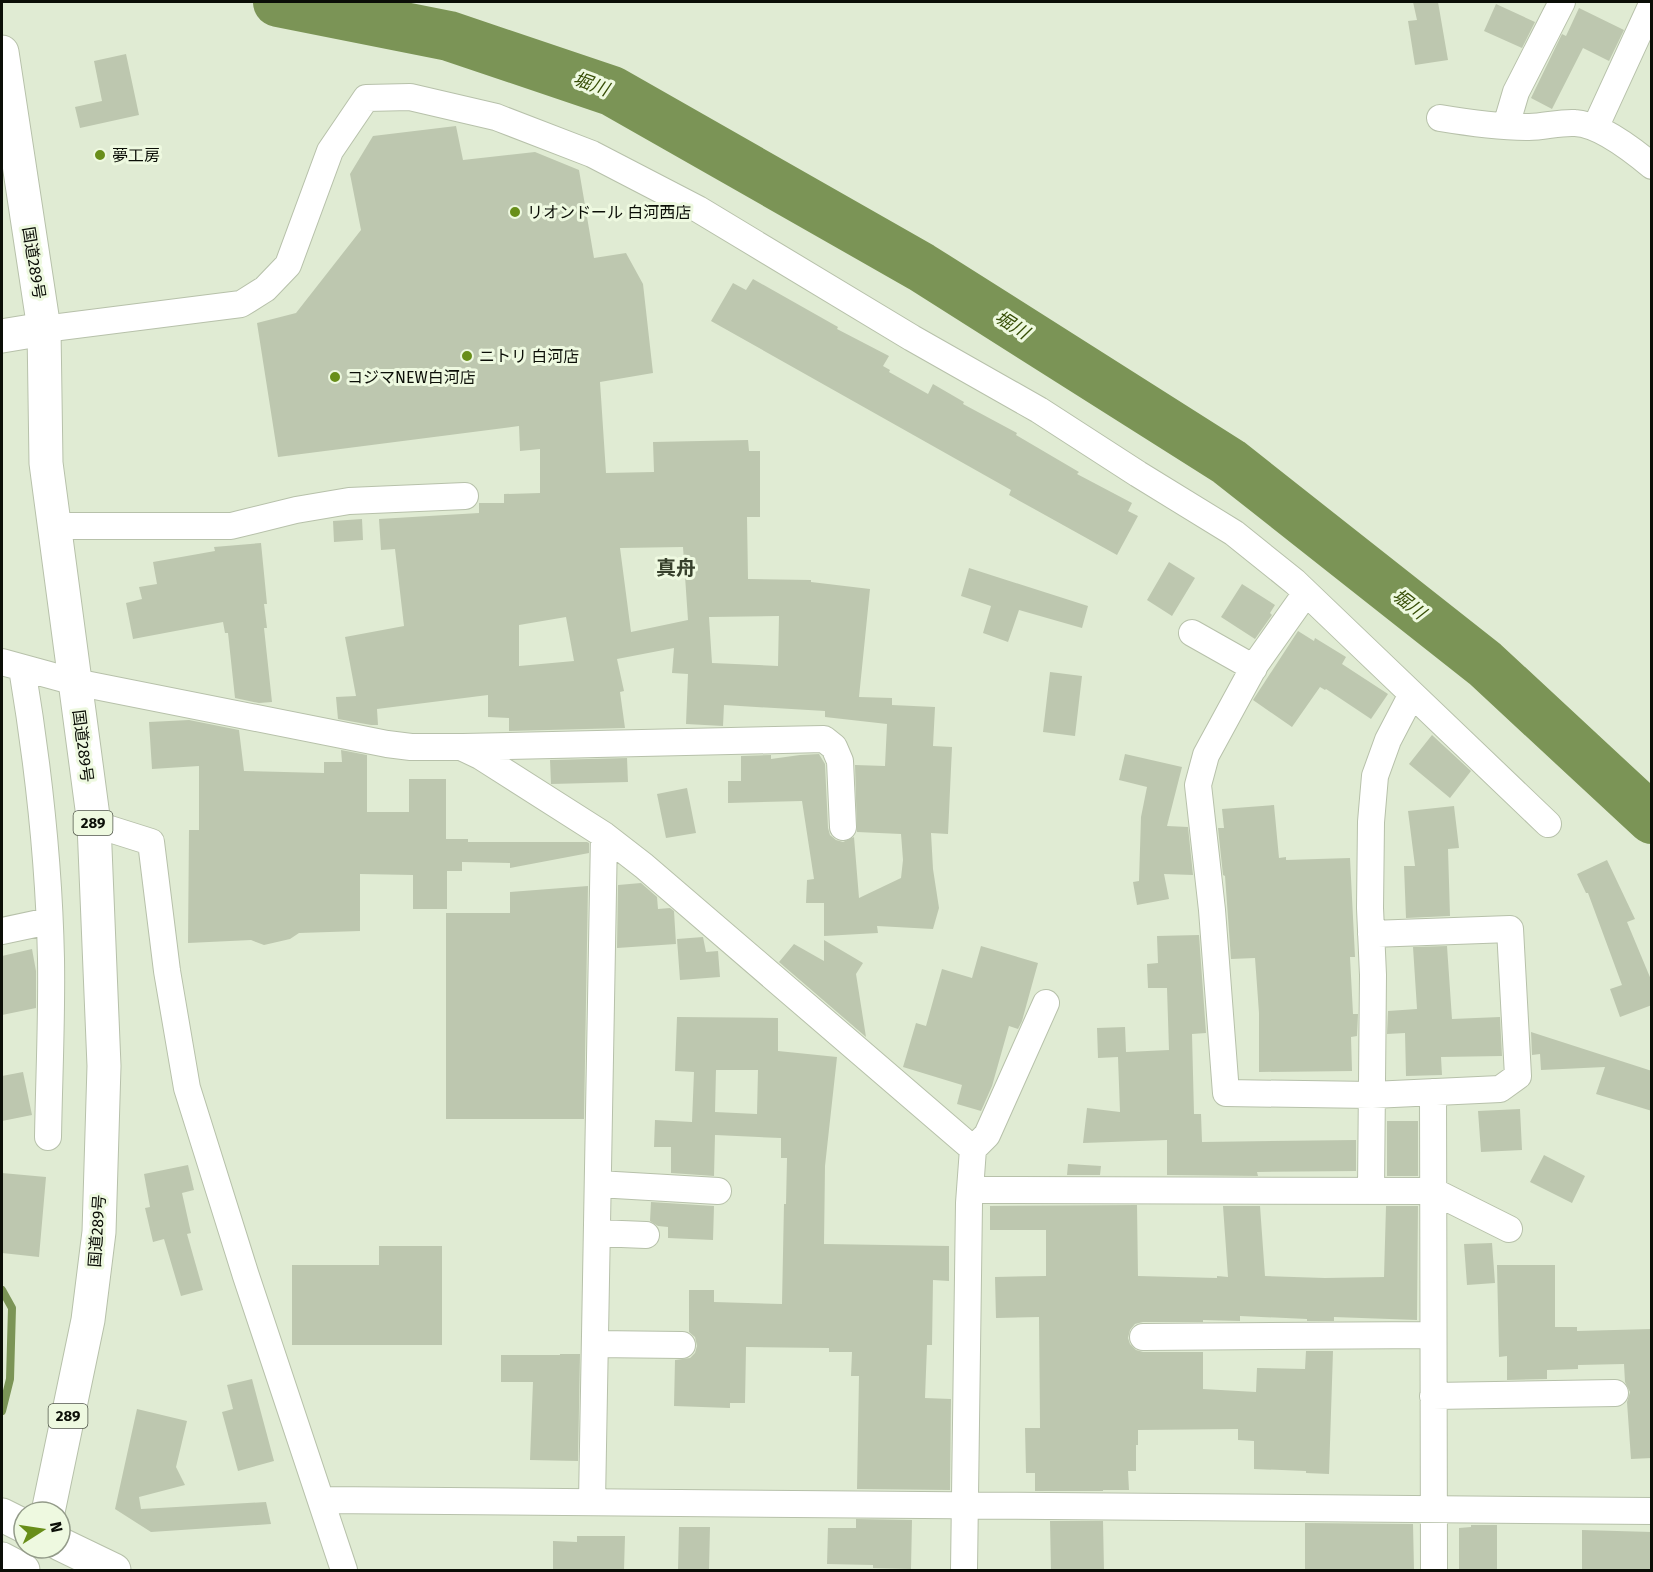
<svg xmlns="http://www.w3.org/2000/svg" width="1653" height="1572" viewBox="0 0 1653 1572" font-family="'Fira Sans','Noto Sans JP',sans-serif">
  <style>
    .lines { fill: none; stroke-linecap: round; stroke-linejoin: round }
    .stream { stroke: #7b9456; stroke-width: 8 }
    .river { stroke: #7b9456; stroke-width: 50 }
    .building { fill: #bdc7af; fill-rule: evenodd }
    .street-casing { stroke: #b7c1aa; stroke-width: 28 }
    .secondary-casing { stroke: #b7c1aa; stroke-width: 35 }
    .highway-casing { stroke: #b7c1aa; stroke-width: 35 }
    .street { stroke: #fff; stroke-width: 26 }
    .secondary { stroke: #fff; stroke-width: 33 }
    .highway { stroke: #fff; stroke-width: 33 }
    .poi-dot { fill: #688e19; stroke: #eef9e0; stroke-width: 2 }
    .labels { text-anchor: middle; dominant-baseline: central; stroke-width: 6; stroke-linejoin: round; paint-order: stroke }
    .shield { fill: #eef9e0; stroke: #4f5448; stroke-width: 1.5 }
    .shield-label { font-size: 15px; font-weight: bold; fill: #0b0e07 }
    .poi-label { font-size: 16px; fill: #0b0e07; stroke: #eef9e0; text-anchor: start }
    .street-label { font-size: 16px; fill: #0b0e07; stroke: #eef9e0 }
    .water-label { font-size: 18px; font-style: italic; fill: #374e06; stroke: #eef9e0 }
    .quarter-label { font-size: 20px; font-weight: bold; fill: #37402c; stroke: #eef9e0 }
  </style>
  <rect width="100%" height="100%" fill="#e0ebd3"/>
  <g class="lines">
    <path class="stream" d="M2,1290L12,1308L10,1379L2,1411"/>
    <path class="river" d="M278,2L449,36L612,91L921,267L1229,462L1485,664L1652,819"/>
  </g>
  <path class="building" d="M1413,2H1438L1448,60L1415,65L1408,21L1417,20Z
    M1496,4L1535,22L1522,48L1484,31Z
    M1579,8L1624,30L1609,61L1583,48L1552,109L1531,98L1562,34L1566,36Z
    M126,54L139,115L80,128L75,107L102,101L94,61Z
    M456,126L463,160L535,152L579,170L594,258L626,253L643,284L653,373L600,382L606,473L654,472L653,442L748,440L749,451H760V517H747L748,579L811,580V582L870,589L859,697L892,698V705L935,707L933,746L952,747L948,834L931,833L933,869L939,908L933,929L877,926L878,933L824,936V903H806L807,880L814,879L802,801L728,803V781H741V756L771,755V759L800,755L819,754L825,764L828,828L830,835L836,840L843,842L854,837L859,898L901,878L903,860L901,834L857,832L855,765L885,766L887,724L825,717V711L724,705L723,726L686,724L688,674L672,673L674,648L617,659L624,691L620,692L625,728L509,731V718L488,717V695L377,709L378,725H371L338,719L336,697L356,696L345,637L404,626L395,549L381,550L379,519L479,513V503H504V494L540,493V449L520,451L519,426L278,457L257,323L296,313L361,230L350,174L373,136ZM683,547L688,620L631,632L620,548ZM779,616L778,666L712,663L709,617ZM566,617L574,661L519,666V625Z
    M753,279L838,327L837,329L889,356L883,366L890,370L889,372L928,394L933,384L964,402L963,404L1017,433L1016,435L1079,472L1077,474L1132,503L1128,511L1138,516L1117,555L1009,495L1011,490L711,321L733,283L746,290Z
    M362,519L363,540L334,542L333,521Z
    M261,543L267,604H264L267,628H264L272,702L259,703L235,698L228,633H225L223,622L133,639L126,603L142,599L139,587L157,584L153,562L215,551L214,547Z
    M1169,562L1195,578L1172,616L1147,600Z
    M969,568L1088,606L1082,628L1019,610L1008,642L983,633L991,606L961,596Z
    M1242,584L1275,605L1270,613L1272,615L1255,639L1221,617Z
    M1298,631L1314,641L1315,638L1346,657L1342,664L1388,694L1371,719L1326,689L1325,690L1320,687L1292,727L1253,700Z
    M1050,672L1082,676L1075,736L1043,732Z
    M189,720L239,730L244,771L324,773V762H342L341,750L367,755V812H409V779H446V839H468V842H587L589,843V853L510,868V863L462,862V871H447V909H413V875L360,874V931L299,933L290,939L264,945L251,940L188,943L189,830H199V766L152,769L149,722Z
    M1432,735L1471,771L1450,798L1409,764Z
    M1125,754L1182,767L1167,826L1188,827L1193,875L1164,874L1169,899L1137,905L1133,882L1139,881L1141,817L1147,787L1119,780Z
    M627,758L628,782L551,784L550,760Z
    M687,788L696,833L666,838L657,794Z
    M1274,805L1279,858L1286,857V860L1350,858L1355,957H1350L1353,1014H1358L1357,1036L1351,1037L1352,1071L1259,1072V1013L1255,958L1231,959L1225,876L1223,875L1218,828H1224L1222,809Z
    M1454,806L1459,848L1448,849L1450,916L1406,918L1404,866H1415L1408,811Z
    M1607,860L1635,919L1627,922L1652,982V1005L1620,1017L1610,989L1622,985L1588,893H1586L1577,874Z
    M641,883L657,897L658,909L670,908L674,911L676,944L617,948L618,885Z
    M588,886L584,1119H446V913H510V892Z
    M1199,935L1206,1033L1192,1034L1194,1114H1201L1202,1142L1356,1140V1171L1257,1172L1258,1176L1167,1175V1140L1083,1143L1087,1108L1120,1112L1118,1057L1098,1058L1097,1028L1125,1027L1126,1052L1169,1050L1167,988H1148L1147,964L1158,963L1157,936Z
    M703,937L706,952L718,951L720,977L680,980L677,939Z
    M824,940L863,963L856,974L866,1037L779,962L794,944L824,961Z
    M981,946L1038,963L1022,1021L1018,1029L1009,1026L992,1086L981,1111L957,1104L962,1085L903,1067L916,1023L926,1026L942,969L972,978Z
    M1447,946L1452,1019L1500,1017L1502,1056L1441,1057L1442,1075L1406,1076L1405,1033L1387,1034L1388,1011L1417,1009L1413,947Z
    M32,949L36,971V1008L2,1015V956Z
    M677,1017L778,1018V1051L837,1057L825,1166L824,1244L949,1246V1281L933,1280L932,1345H927L925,1398L951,1399L950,1490L857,1489L859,1376H851L852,1352H829V1348L746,1347L745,1403H730V1408L674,1406L675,1360L690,1358L695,1353L697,1346L695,1337L689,1332V1290H714V1302L782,1304L784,1204H786L787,1158H781V1138L715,1135L714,1176L671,1173V1147H654L655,1120L692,1122L694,1072L675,1071ZM716,1070H758L757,1114L715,1112Z
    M1531,1032L1652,1071V1111L1596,1094L1605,1067L1541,1070L1540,1054L1532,1055Z
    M23,1072L32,1115L2,1121V1076Z
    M1520,1109L1522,1150L1481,1152L1478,1111Z
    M1387,1121H1418V1176H1387Z
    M1544,1155L1585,1176L1572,1203L1530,1182Z
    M1068,1164L1101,1166L1100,1175H1067Z
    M188,1165L194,1190L182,1193L191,1233L187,1234L203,1290L181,1296L164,1239L153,1242L145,1208L150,1207L144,1174Z
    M2,1173L46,1177L39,1257L2,1253Z
    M651,1202L714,1206L713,1240L668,1238V1227L658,1226L650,1221Z
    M1137,1205L1138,1276L1217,1278V1276L1228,1277L1223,1206H1260L1265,1276L1325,1278L1384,1277L1386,1206H1418L1417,1320L1334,1317V1321H1307V1319L1240,1316V1321L1203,1320V1322H1143L1135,1324L1130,1330L1128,1338L1130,1344L1136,1350L1143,1352H1203V1389L1256,1392L1257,1368L1305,1369L1306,1351H1333L1329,1474L1306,1473V1471L1254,1469V1441L1238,1440V1429L1138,1430V1445H1136V1471H1128L1129,1490H1103V1491H1035V1473H1026L1025,1428H1040L1039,1317L996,1318L995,1277L1046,1276V1230H990V1206Z
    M1492,1243L1495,1283L1467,1285L1464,1244Z
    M379,1246H442V1345H292V1265H379Z
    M1497,1265H1555V1327H1577V1331L1652,1329V1458L1631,1459L1627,1402L1630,1392L1625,1382L1624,1364L1578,1365V1369L1547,1370V1379L1507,1380V1356L1499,1357Z
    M560,1354H580L578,1461L530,1460L533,1382H501V1355H560Z
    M252,1379L274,1461L238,1471L222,1412L233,1409L227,1385Z
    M137,1409L187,1421L176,1467L185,1485L139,1497L141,1509L266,1502L271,1524L151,1532L115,1509Z
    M856,1519L912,1520L911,1569L873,1568V1565L827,1564L828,1528H856Z
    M1050,1521H1103L1104,1570H1051Z
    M1305,1523L1413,1524L1414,1570H1305Z
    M1471,1525H1497V1570H1459V1528L1471,1527Z
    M679,1527H710L709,1570H678Z
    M1582,1530L1652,1532V1570H1582Z
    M577,1536H625L624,1570H553V1541L577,1542Z"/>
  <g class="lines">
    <defs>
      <path id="street" d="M1440,118C1470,123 1499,127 1529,127C1544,127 1560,122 1575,123C1599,124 1634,151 1652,166
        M1506,126L1516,92L1562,2
        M1595,128L1652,4
        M44,329L241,304L265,289L288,265L330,151L366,98L410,97L496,117L592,154L698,209L912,338L1039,410L1138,474L1234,533L1295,582L1548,824
        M54,526H231L296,510L349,501L465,496
        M1306,593L1255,665L1206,755L1198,785L1212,910L1226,1093L1372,1095L1500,1089L1518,1076L1510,929L1371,934
        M1192,633L1254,668
        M2,662L75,682L387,744L411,747H461L480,756L604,835L644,866L973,1149L969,1203L964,1570
        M22,668C38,764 49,861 51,959C52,1018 49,1078 48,1137
        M463,747L824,739L834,747L840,761L843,827
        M94,824L151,842L167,971L187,1088L246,1276L344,1570
        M2,931L49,921
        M1433,1092L1434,1570
        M973,1149L987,1135L1046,1003
        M598,1184L718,1191
        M970,1190L1433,1191L1509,1229
        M1371,1190L1373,975L1370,908L1371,822L1375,776L1388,740L1412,694
        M597,1233L646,1235
        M1143,1337L1433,1335
        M595,1344L682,1345
        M1433,1396L1615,1393
        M322,1500L1652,1511
        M592,1502L604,835"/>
      <path id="secondary" d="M2,336L44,329"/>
      <path id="highway" d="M2,52L44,329L46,463L94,824L104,1066L99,1232L88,1320L48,1512
        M2,1515L24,1526
        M60,1544L114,1570
        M2,1559L23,1570"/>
    </defs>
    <use href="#street" class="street-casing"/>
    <use href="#secondary" class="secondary-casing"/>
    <use href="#highway" class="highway-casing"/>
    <use href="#street" class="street"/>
    <use href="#secondary" class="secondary"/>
    <use href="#highway" class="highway"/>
  </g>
  <g class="poi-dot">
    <circle cx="100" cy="155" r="6"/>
    <circle cx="515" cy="212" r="6"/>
    <circle cx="467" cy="356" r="6"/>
    <circle cx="335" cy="377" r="6"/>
  </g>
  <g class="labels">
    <g class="shield">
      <rect x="73.5" y="811" width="39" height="24" rx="4.5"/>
      <rect x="48.5" y="1404" width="39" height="24" rx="4.5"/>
    </g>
    <g class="shield-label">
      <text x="93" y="823">289</text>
      <text x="68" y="1416">289</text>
    </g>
    <g class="poi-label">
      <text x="112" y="155">夢工房</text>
      <text x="527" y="212">リオンドール 白河西店</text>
      <text x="479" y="356">ニトリ 白河店</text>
      <text x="347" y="377">コジマNEW白河店</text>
    </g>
    <g class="street-label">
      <text transform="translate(34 263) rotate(81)">国道289号</text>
      <text transform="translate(83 746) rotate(83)">国道289号</text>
      <text transform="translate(97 1231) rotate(-86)">国道289号</text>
    </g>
    <g class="water-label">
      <text transform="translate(591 84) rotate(20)">堀川</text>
      <text transform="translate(1012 325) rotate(32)">堀川</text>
      <text transform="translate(1409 604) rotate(38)">堀川</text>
    </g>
    <g class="quarter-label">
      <text x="676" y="568">真舟</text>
    </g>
  </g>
  <rect width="1653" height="1572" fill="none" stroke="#0b0e07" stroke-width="6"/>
  <g transform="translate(42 1530) rotate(78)"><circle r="28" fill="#eef9e0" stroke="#939b89" stroke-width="1.5"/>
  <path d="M0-4.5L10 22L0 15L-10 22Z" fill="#688e19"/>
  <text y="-9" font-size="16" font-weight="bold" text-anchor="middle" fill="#0b0e07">N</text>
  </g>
</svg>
